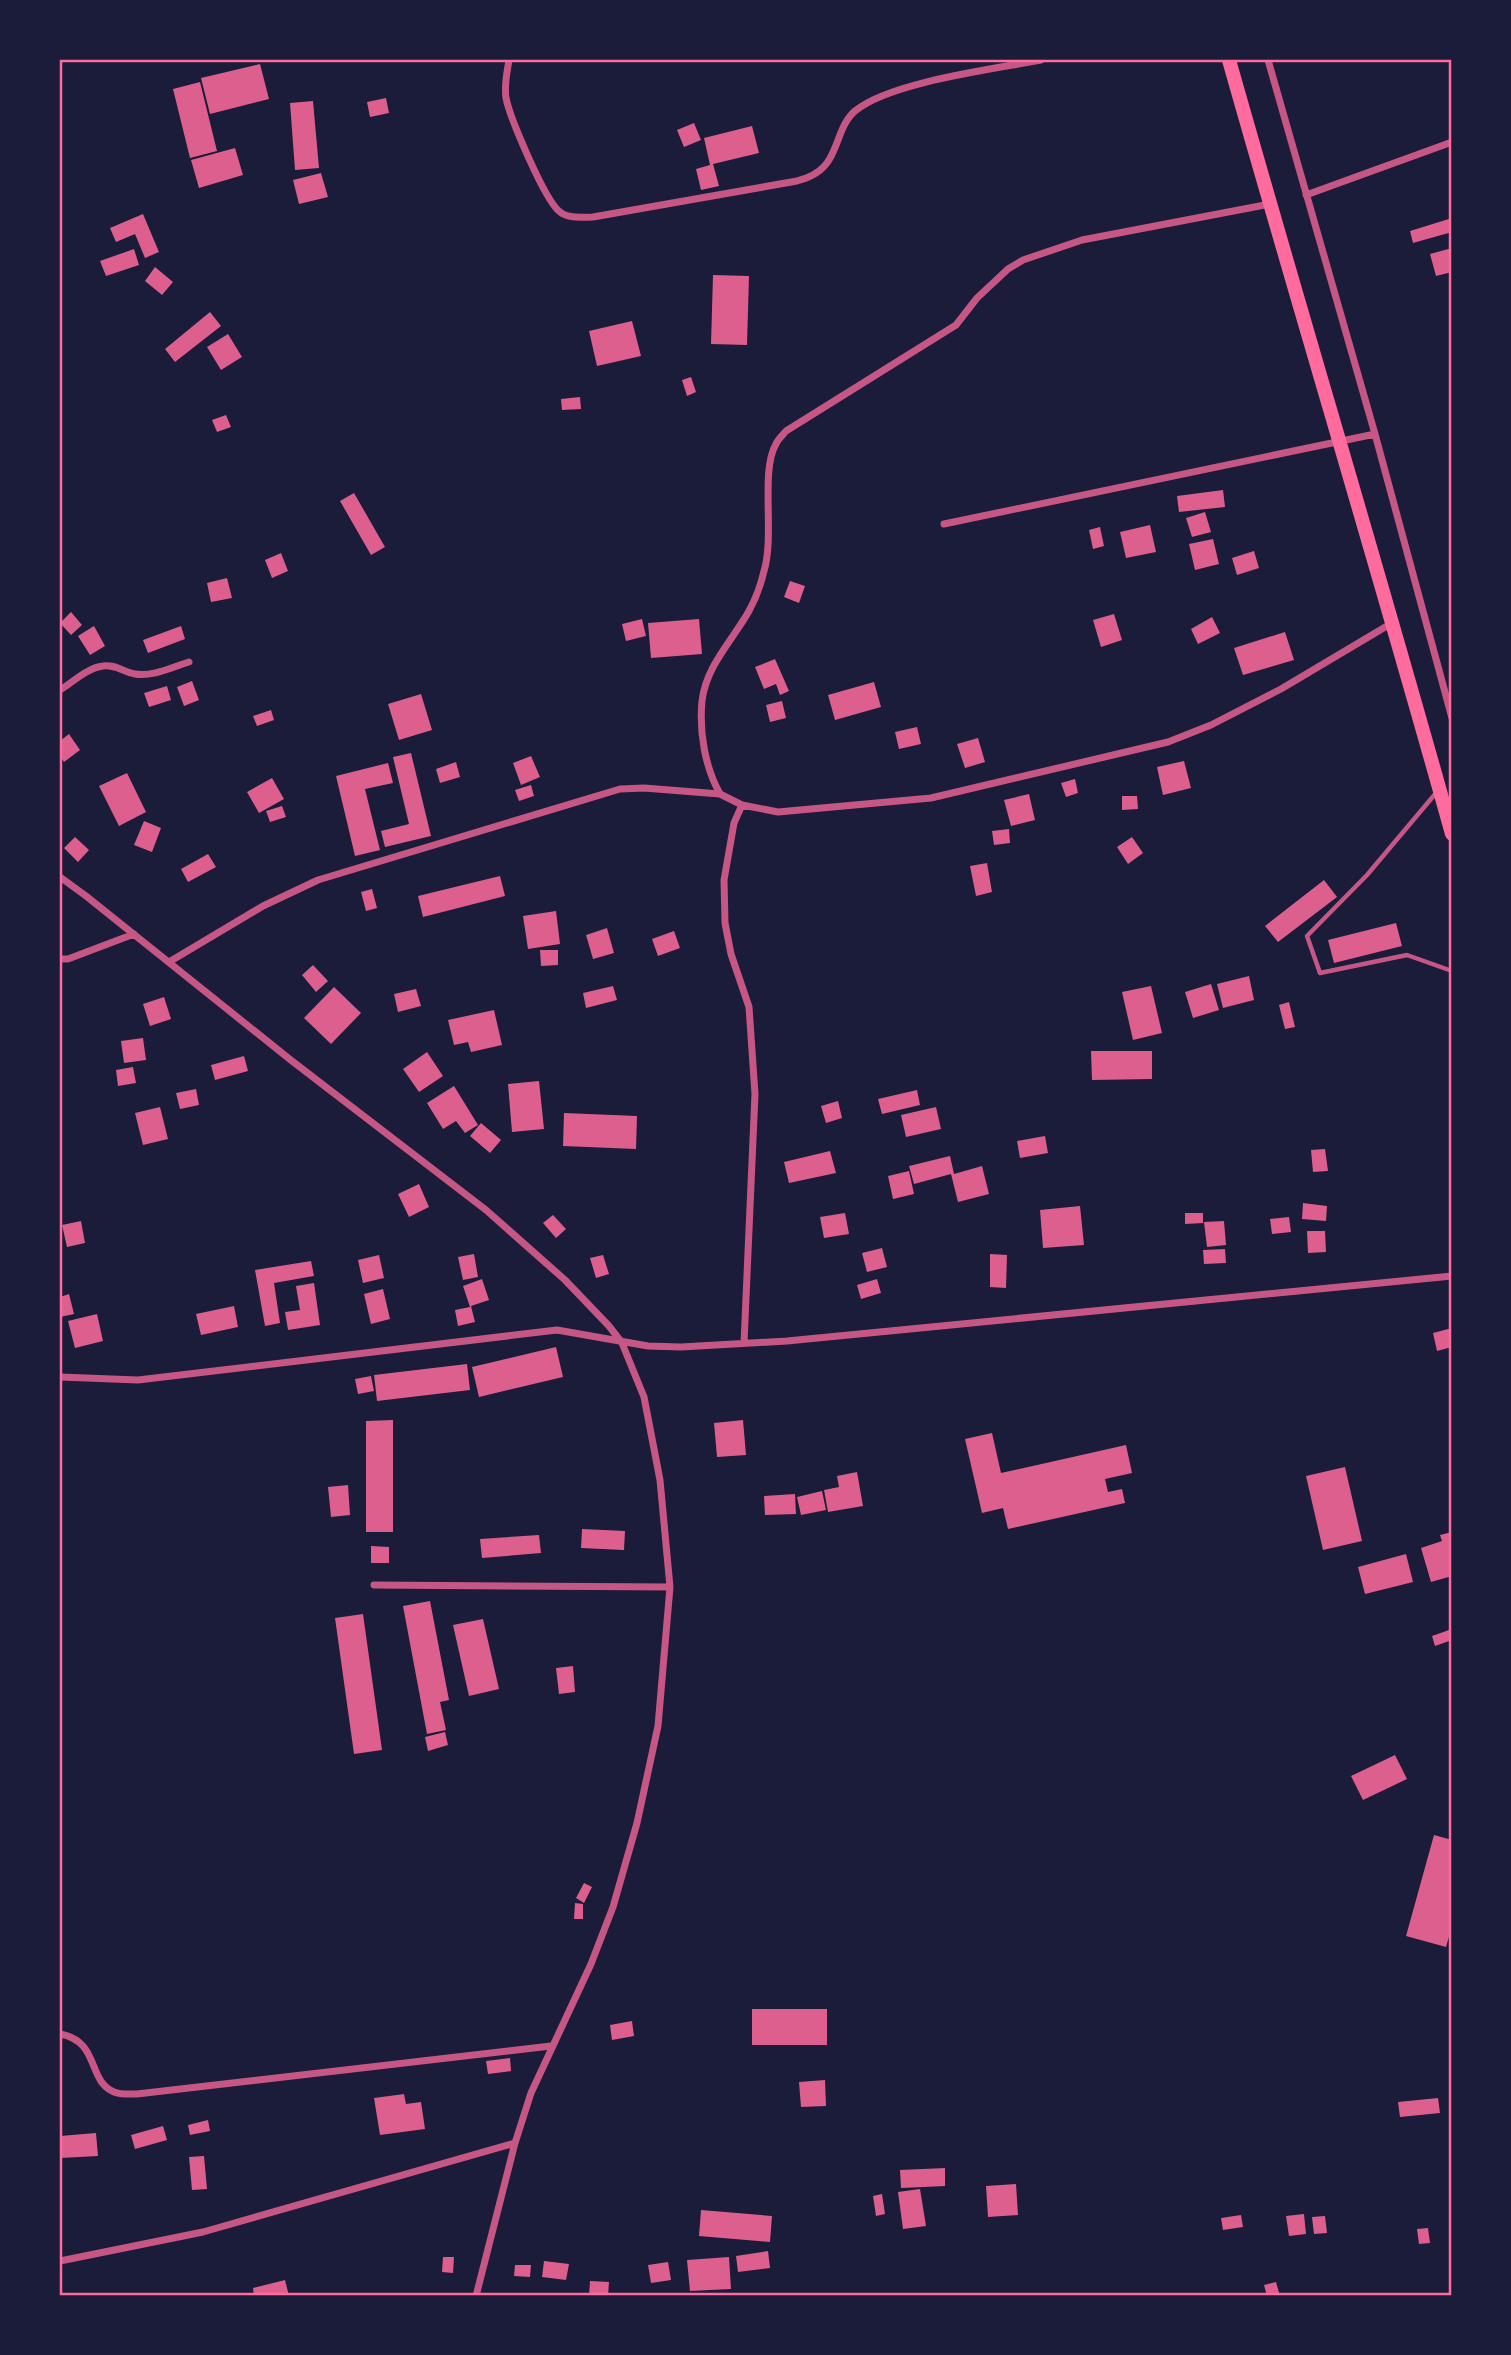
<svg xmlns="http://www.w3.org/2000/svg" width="1511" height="2355" viewBox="0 0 1511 2355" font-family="Overpass,sans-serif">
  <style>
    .building { fill: #dd5f8e }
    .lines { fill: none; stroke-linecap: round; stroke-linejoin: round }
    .service { stroke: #c65784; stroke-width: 4.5 }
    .minor { stroke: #c65784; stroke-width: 7 }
    .trunk { stroke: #ff6b9d; stroke-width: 14 }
    .neatline { fill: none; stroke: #ff6b9d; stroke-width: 2.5 }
  </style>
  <rect width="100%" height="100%" fill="#1b1b3a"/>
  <path class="building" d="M260,64L269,99L210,114L201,78Z
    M200,82L217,151L190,158L173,89Z
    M386,98L389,113L370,117L367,102Z
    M313,101L319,168L295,170L290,103Z
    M694,123L701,140L684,147L677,130Z
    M752,126L759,153L713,164L719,186L701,190L696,169L710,165L704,138Z
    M235,148L243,175L199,188L191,160Z
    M321,173L328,197L299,204L293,180Z
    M143,214L159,252L145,258L135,234L116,242L110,228Z
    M1452,218V232L1413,243L1410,231Z
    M1452,248V272L1436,276L1430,254Z
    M134,249L139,265L106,276L100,261Z
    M155,267L173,282L162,295L145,281Z
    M713,275L749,276L747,345L711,344Z
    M210,312L221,326L175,362L165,349Z
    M632,321L641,356L597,366L589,331Z
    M228,334L242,357L221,370L207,347Z
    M691,377L696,392L687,396L682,380Z
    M580,397L581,409L562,410L561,399Z
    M226,415L231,427L217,432L212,420Z
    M1223,490L1225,507L1179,512L1177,496Z
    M354,493L385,547L371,555L340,501Z
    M1205,512L1211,532L1192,537L1186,518Z
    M1150,525L1156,552L1126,558L1120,532Z
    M1100,527L1104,546L1093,549L1089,530Z
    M1213,539L1219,564L1195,570L1189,544Z
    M1254,551L1259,568L1237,575L1232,558Z
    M281,553L288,571L272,578L265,560Z
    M227,578L232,598L211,602L207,583Z
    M790,581L805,586L799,603L784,597Z
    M71,612L82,625L71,635L60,623Z
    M1114,614L1122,640L1101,647L1093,620Z
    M1212,617L1220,633L1198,644L1191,629Z
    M642,619L646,636L626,641L622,624Z
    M699,619L702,654L651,658L648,623Z
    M94,626L105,646L90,655L78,636Z
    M181,626L185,639L148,653L143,640Z
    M1285,632L1294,660L1243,675L1234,648Z
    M775,659L789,691L780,695L776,684L764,689L755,667Z
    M192,681L199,700L184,706L177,687Z
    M874,682L881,707L835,720L828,695Z
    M167,686L171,700L149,707L144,693Z
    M421,694L432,730L399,740L388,704Z
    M782,701L786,718L770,722L766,705Z
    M271,710L274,720L257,726L253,716Z
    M917,727L921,744L899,749L895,732Z
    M69,734L80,750L64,762L60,756V741Z
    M978,738L985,762L965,768L957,744Z
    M411,753L431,836L385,847L381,831L409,824L393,757Z
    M531,756L540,777L521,785L513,763Z
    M1184,761L1191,788L1163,795L1157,767Z
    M456,762L460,777L440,783L436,769Z
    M388,763L393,783L365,789L380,850L355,856L336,776Z
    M127,773L146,812L119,826L99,786Z
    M272,778L284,799L259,813L247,792Z
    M1075,779L1078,793L1066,797L1061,783Z
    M531,785L534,796L519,801L515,790Z
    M1029,794L1035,820L1011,826L1004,800Z
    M1122,796H1137L1138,809L1122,810Z
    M282,806L286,817L270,822L266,811Z
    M144,821L161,828L152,852L134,845Z
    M1009,829L1010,843L994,845L992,831Z
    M75,837L89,850L78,862L64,848Z
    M1132,837L1143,853L1128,864L1117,847Z
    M208,854L216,867L188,882L181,869Z
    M987,863L992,892L976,896L970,866Z
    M500,876L505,896L423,917L418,896Z
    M1324,880L1337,897L1278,942L1265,926Z
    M372,889L377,908L366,911L361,892Z
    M556,911L560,944L528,949L523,916Z
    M1396,923L1402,946L1334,963L1328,940Z
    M607,928L614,953L593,959L586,935Z
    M674,931L680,948L658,956L652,939Z
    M540,950H558V965L541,966Z
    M313,965L328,981L316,992L302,975Z
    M1249,976L1254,1000L1223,1008L1217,984Z
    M1211,984L1219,1010L1193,1018L1185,992Z
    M613,986L617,1000L586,1008L583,993Z
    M1151,986L1162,1033L1133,1040L1122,992Z
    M334,987L361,1013L331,1044L304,1018Z
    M416,989L421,1006L398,1012L394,994Z
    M164,997L171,1019L150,1026L143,1004Z
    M1289,1002L1295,1027L1285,1029L1279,1005Z
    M494,1010L502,1045L471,1052L468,1042L454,1045L448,1020Z
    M143,1038L146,1060L124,1063L121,1041Z
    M1091,1051H1152V1079L1092,1080Z
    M427,1052L443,1076L419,1092L403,1069Z
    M244,1056L248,1071L215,1080L211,1065Z
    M133,1067L136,1083L118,1086L116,1070Z
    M539,1081L544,1129L512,1132L508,1084Z
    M454,1086L478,1125L465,1133L456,1121L443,1129L427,1103Z
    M196,1089L199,1105L180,1109L176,1093Z
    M917,1090L920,1105L882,1114L878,1099Z
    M838,1101L842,1118L826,1123L821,1106Z
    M160,1107L168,1139L143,1145L135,1113Z
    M936,1107L941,1129L906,1137L901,1115Z
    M564,1113L637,1116L636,1149L563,1146Z
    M481,1123L501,1140L490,1153L470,1136Z
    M1045,1136L1048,1153L1020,1158L1017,1141Z
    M1325,1149L1328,1171L1313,1172L1311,1150Z
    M830,1151L836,1173L789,1183L784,1162Z
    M950,1156L954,1174L982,1166L989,1194L958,1202L951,1174L914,1184L909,1166Z
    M909,1171L914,1194L893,1199L888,1176Z
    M419,1184L429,1207L409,1217L398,1194Z
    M1303,1203L1327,1206L1326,1221L1302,1219Z
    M1080,1206L1084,1245L1043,1248L1040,1210Z
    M845,1213L849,1234L824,1238L820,1217Z
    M1185,1213H1203V1223L1185,1224Z
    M553,1215L566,1229L556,1238L543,1223Z
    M1289,1217L1291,1232L1272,1234L1270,1219Z
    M81,1221L85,1243L67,1247L62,1225Z
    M1224,1221L1226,1245L1207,1247L1204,1222Z
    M1307,1231H1325L1326,1252L1308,1253Z
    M882,1248L887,1267L867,1272L862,1253Z
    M1225,1249L1226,1263L1204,1264L1203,1250Z
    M474,1254L478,1277L463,1280L458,1257Z
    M990,1254L1007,1255L1006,1288L990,1287Z
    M379,1255L384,1278L363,1283L358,1260Z
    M603,1255L609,1274L596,1278L590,1258Z
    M311,1261L314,1276L274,1283L280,1323L265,1326L255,1270Z
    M482,1279L489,1300L471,1306L475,1322L458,1326L455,1310L470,1307L463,1286Z
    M877,1279L881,1293L861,1299L857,1285Z
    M314,1283L320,1325L288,1330L285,1312L300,1310L296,1286Z
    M383,1289L390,1319L371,1324L364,1294Z
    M69,1294L74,1314L60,1317V1297Z
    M234,1306L238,1327L201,1335L196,1314Z
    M97,1314L103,1341L75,1348L68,1321Z
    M1452,1328V1347L1437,1351L1433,1333Z
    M556,1347L563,1377L479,1397L472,1367Z
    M467,1364L470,1390L377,1401L374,1375Z
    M371,1376L374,1391L358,1394L355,1379Z
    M393,1420V1532H366V1421Z
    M743,1420L746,1455L717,1457L714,1423Z
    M992,1433L1001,1473L1126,1445L1132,1473L1105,1479L1108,1492L1122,1489L1125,1503L1008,1529L1003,1508L982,1513L965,1439Z
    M1345,1467L1362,1541L1323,1550L1306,1476Z
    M857,1472L863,1506L828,1512L824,1490L839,1487L837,1476Z
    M348,1485L350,1515L331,1517L328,1487Z
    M822,1491L826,1510L801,1515L797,1497Z
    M795,1494L796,1514L765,1515L764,1496Z
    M582,1529L625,1531L624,1550L581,1548Z
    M1452,1532V1576L1431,1582L1421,1548L1442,1541L1440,1535Z
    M539,1535L541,1553L482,1558L480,1539Z
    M371,1546L389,1547V1563H371Z
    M1406,1554L1413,1582L1365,1594L1358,1567Z
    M430,1601L449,1700L440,1702L446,1730L427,1734L403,1606Z
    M363,1614L382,1750L354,1754L335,1618Z
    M483,1619L499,1689L469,1696L453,1625Z
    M1452,1629V1640L1435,1646L1432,1636Z
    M573,1666L575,1692L559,1694L556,1668Z
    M445,1732L448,1745L428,1751L425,1737Z
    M1395,1755L1407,1779L1363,1800L1351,1776Z
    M1434,1835L1452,1840V1926L1446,1947L1406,1936Z
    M584,1883L592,1887L584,1903L576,1898Z
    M575,1903L583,1904V1919H574Z
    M752,2009H827V2045H752Z
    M632,2021L634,2036L612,2040L610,2025Z
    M510,2058L511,2071L488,2074L486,2061Z
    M825,2080L826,2106L801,2107L799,2082Z
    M404,2094L406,2104L421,2102L425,2129L380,2135L374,2098Z
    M1438,2098L1440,2113L1400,2117L1398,2102Z
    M208,2120L210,2131L190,2135L188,2125Z
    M163,2126L167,2140L135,2149L131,2135Z
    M96,2133L98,2156L60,2158V2136Z
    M204,2156L207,2189L192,2190L189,2157Z
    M945,2168V2186L901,2188L900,2170Z
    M1016,2184L1018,2215L988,2217L986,2186Z
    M920,2189L926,2226L903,2229L898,2192Z
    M882,2194L885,2214L876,2216L873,2196Z
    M701,2210L772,2216L770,2242L699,2236Z
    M1304,2214L1306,2234L1289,2236L1286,2216Z
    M1241,2215L1243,2227L1223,2230L1221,2218Z
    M1325,2216L1327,2233L1314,2234L1312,2217Z
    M1428,2228L1430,2243L1419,2244L1417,2229Z
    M768,2251L770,2268L738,2272L736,2256Z
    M443,2257H454L453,2273L442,2272Z
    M729,2257L731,2289L690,2291L687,2260Z
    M544,2261L569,2264L566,2280L542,2277Z
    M668,2262L671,2280L651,2283L648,2265Z
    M515,2265H531L530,2277L514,2276Z
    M285,2280L289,2296H254L253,2288Z
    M590,2281L609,2282L608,2296H589Z
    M1276,2282L1280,2296H1267L1264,2285Z"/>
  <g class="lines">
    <path class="service" d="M1436,793L1367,875L1307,936L1320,973L1407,955L1452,971"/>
    <path class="minor" d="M509,60C507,73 504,84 506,98C510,118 545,201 560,212C569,219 582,217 593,217L797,181C803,179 811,177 816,173C839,159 836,127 855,111C890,82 994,69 1041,60
      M1268,60L1375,434L1452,718
      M1306,195L1452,142
      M944,524L1375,434
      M60,690C73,682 87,668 103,666C115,664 123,672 135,674C153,677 172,667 189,662
      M720,794C705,767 699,732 702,701C706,666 732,641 749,611C755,600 761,584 764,571C775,535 760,471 776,444C778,439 783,435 786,431L956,325L977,298L1008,269L1023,260L1082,240L1270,204
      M742,805L734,823L724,880L725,923L731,954L749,1007L755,1094L744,1343
      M60,877L86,896L292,1061L486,1210L565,1280L609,1326L622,1343L644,1397L660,1480L670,1587L658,1726L637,1823L613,1907L591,1964L531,2093L515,2143L476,2296
      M60,959H68L134,934
      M169,962L263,906L318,880L620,789L644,788L720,794L742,805L778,812L931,798L1168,742L1211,725L1281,689L1392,623
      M60,1377L138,1380L557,1330L648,1346L681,1347L787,1341L1452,1276
      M374,1585L670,1587
      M60,2034C100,2041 87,2081 114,2092C121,2095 129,2094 137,2094L551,2046
      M60,2261L203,2232L515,2143"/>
    <path class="trunk" d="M1229,60C1302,318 1380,575 1452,834"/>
  </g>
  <rect width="1511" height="2355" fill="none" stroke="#1b1b3a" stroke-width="122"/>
  <rect x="61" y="61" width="1389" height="2233" class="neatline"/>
</svg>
